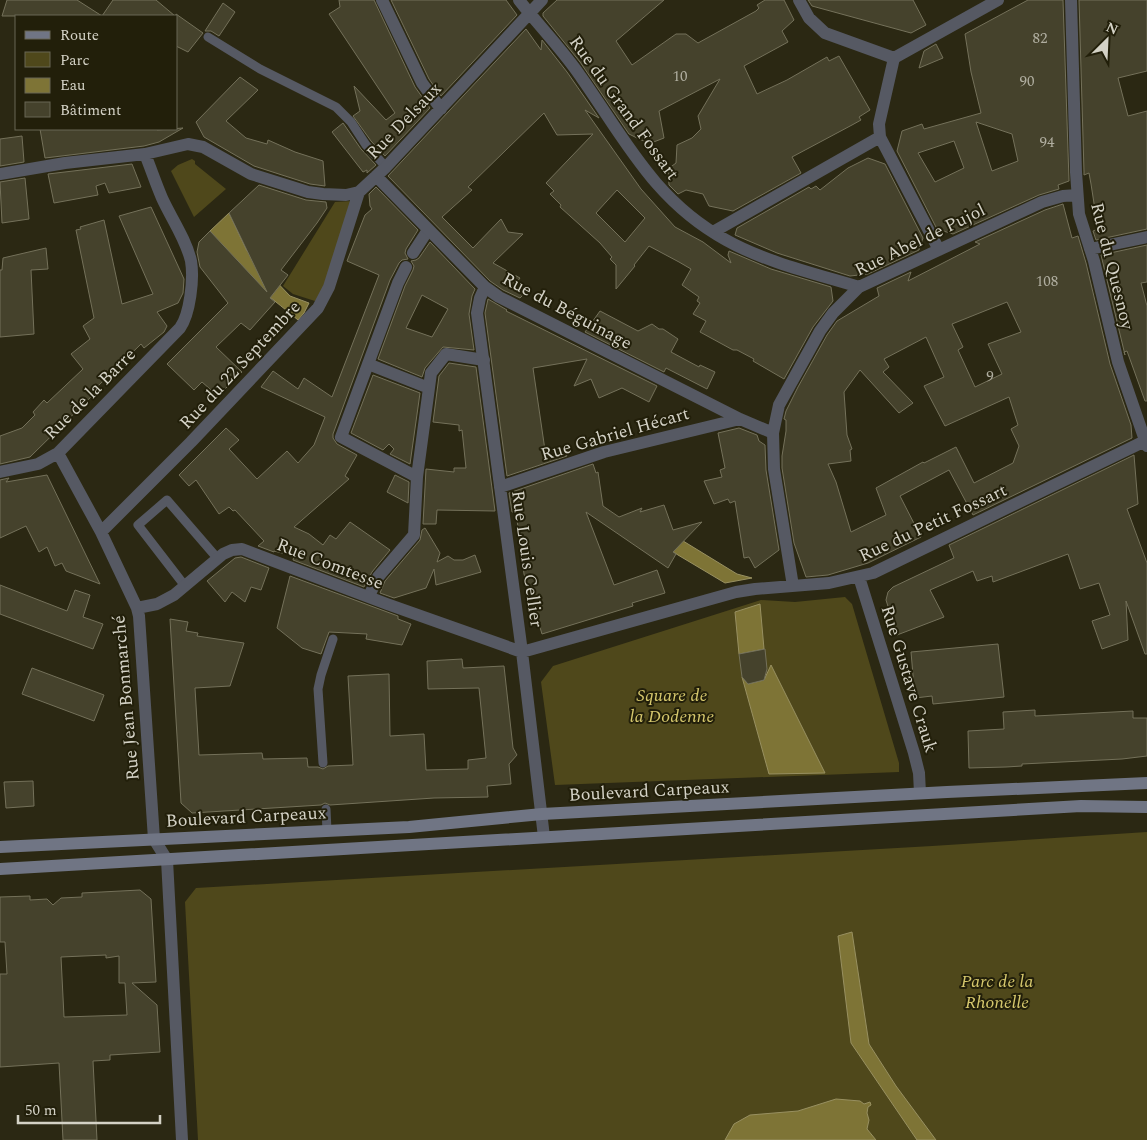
<svg xmlns="http://www.w3.org/2000/svg" width="1147" height="1140" viewBox="0 0 1147 1140" font-family="Spectral,serif">
  <style>
    .green { fill: #4f481b }
    .water { fill: #7e7436; stroke: #989061 }
    .building { fill: #45422c; stroke: #74715a; fill-rule: evenodd }
    .lines { fill: none; stroke-linecap: round; stroke-linejoin: round }
    .service { stroke: #565963; stroke-width: 9 }
    .pedestrian { stroke: #565963; stroke-width: 12 }
    .minor { stroke: #565963; stroke-width: 12 }
    .secondary { stroke: #707584; stroke-width: 12 }
    .labels { text-anchor: middle; dominant-baseline: central; stroke-width: 4; stroke-linejoin: round; paint-order: stroke }
    .number-label { font-size: 15px; fill: #b0aea0 }
    .street-label { font-size: 18px; fill: #d4d2c6; stroke: #221f0a }
    .park-label { font-size: 18px; font-style: italic; fill: #d6c86d; stroke: #221f0a }
  </style>
  <rect width="100%" height="100%" fill="#2b2813"/>
  <path class="green" d="M192,159L195,161V164L226,189L194,217L171,171L178,165Z
    M352,201L320,297L315,301L293,294L283,286L335,202Z
    M845,597L852,604L899,763V772L555,785L541,682L553,666L761,600L795,602Z
    M1147,832V1140H198L185,902L196,888L932,846Z"/>
  <path class="water" d="M229,213L247,251L290,296L309,303L304,313L298,320C276,301 249,283 231,259C223,250 218,240 210,231Z
    M639,514L737,574L752,578L725,583L678,555L632,524Z
    M760,604L764,649L739,654L735,612Z
    M771,665L825,773L769,774L742,677L748,684L764,680Z
    M852,932L869,1044L896,1086L936,1140H917L851,1043L838,936Z
    M836,1099L860,1101L864,1104L870,1102L871,1105L868,1107L867,1113L869,1120L867,1129L876,1140H725L734,1124L750,1115L798,1111Z"/>
  <path class="building" d="M7,0H77L102,16H2Z
    M113,0H156L175,16H102Z
    M339,0H374L415,87L430,108L385,156L371,141L353,116L360,111L354,86L386,120L395,113L329,14L340,7Z
    M391,0H506L517,15L441,96L429,79Z
    M557,0H664L616,41L632,65L676,34H686L698,43L756,11L759,8L757,5L765,0H784L794,20L782,31L788,42L744,66L757,94L787,80L827,57L829,61L839,56L870,110L859,117L861,120L852,125L792,157L801,173L733,211L709,206L703,194L686,190L678,194L669,185L668,169L676,163L677,145L692,138L701,129L698,116L720,79L659,111L664,138L651,143L641,140L629,134L580,62L543,16V13Z
    M808,0H913L926,25L911,33L812,6Z
    M1028,0H1063L1069,181L1058,185L1059,189L1039,195L953,234L937,229L897,151L902,131L922,124L924,129L981,113L971,72L965,34ZM976,122L1012,134L1018,161L992,171ZM954,141L964,168L935,182L918,153Z
    M1079,0H1147V71L1118,78L1128,116L1147,111V229L1096,240L1093,231L1098,229L1091,184L1089,173L1084,175V172Z
    M223,3L235,12L219,36L211,31H205Z
    M176,14L203,33L188,52L176,46Z
    M526,29L541,50L542,40L567,72L599,118L585,110L641,189L675,227L703,242L731,263L728,255L729,251L771,269L831,287L833,301L813,327L784,379L753,361L754,359L737,350H733L700,332L706,321L693,314L700,303L697,301L699,297L682,285L691,269L679,262L649,246L634,265L635,266L616,289V265L610,259L612,257L600,243L560,207L561,205L550,194L554,191L546,183L593,134L557,135L544,113L468,187L472,190L442,217L473,248L501,219L508,232L523,234L493,263L520,278L517,282L527,291L520,298L503,290L490,281L388,176ZM617,190L645,218L625,242L596,213Z
    M936,44L943,58L919,68L924,51Z
    M240,77L258,90L226,121L246,138L267,144L268,140L295,152L323,161L325,186L310,184L254,166L204,137L196,122Z
    M343,123L361,149L376,165L367,173V170L363,172L332,132Z
    M183,128L159,142L144,146L45,158L40,129H156L157,130Z
    M22,136L24,162L0,166V139Z
    M868,158L885,164L923,238L919,250L868,274L850,276L777,253L735,235L737,228L809,187L811,189L816,186L820,190L848,168Z
    M132,164L141,187L109,193L105,183L96,186L98,195L54,203L48,174Z
    M25,178L29,219L2,223L0,182Z
    M259,185L306,200L326,202L327,208L317,223L281,270L288,275L270,298L275,302L250,330L241,323L216,347L242,372L218,396L202,382L194,390L167,364L228,303L200,267L197,252L199,242L210,231L267,292L229,213Z
    M376,187L418,230L406,249L405,253L408,259L402,260L399,263L390,280L333,434V438L337,444L357,455L345,476L349,479L294,527L309,534L323,545L330,535L336,539L350,522L390,550L372,572L364,587L293,560L294,556L274,551V552L258,546L264,541L235,510L233,511L229,507L219,514L196,480L189,486L179,475L226,428L239,440L229,449L257,479L287,451L298,463L314,445L325,417L261,387L273,371L298,389L304,378L332,397L379,275L347,261L365,215L372,209L370,206L369,194Z
    M1063,204L1072,238L1078,236L1086,263L1110,364L1131,425L1132,438L973,515L949,470L900,496L921,537L868,563L828,575L806,577L794,543L782,468V456L786,431V420L784,419L786,411L798,387L827,335L837,321L879,296L877,288L911,272L908,281L980,244L975,242L1045,210ZM1007,302L1021,332L988,344L1002,374L975,387L958,350L963,347L952,324ZM926,337L944,377L924,386L945,426L1009,397L1018,425L1011,429L1019,446L1013,463L974,483L956,447L924,463L923,462L876,488L886,515L851,532L836,482L828,464L851,461L850,450L852,449L847,435L844,392L860,370L899,413L913,403L883,372L889,367L884,359Z
    M151,207L184,279L183,293L178,303L157,312L167,326L164,332L144,348L141,344L98,386L100,388L30,457L0,464V436L22,428L35,415L33,412L44,400L47,403L83,369L71,354L90,339L83,326L94,318L76,230L81,229L80,227L104,220L122,304L153,294L119,216Z
    M430,242L475,289L472,296L469,314L474,350L443,347L425,368L422,377L378,359L405,286L413,270L414,266L411,261L416,260L419,258ZM422,295L448,309L432,337L406,328Z
    M1147,245V282L1141,283L1147,306V401H1145L1127,351L1124,352L1125,355L1101,255Z
    M46,248L48,269L31,270L34,334L0,337V270H2L3,258Z
    M488,299L507,310L506,311L657,386L649,402L622,388L599,398L591,379L574,386L587,359L533,368L546,457L565,452L567,456L507,476L485,313Z
    M600,311L638,331L652,324L659,329H663L678,339L671,352L699,367L700,365L715,372L707,389L666,368L664,372L585,332Z
    M449,363L476,367L495,511L437,510L436,524H423L426,469L454,472V468H466L462,430L459,431V425L433,422L439,376Z
    M373,375L420,393L410,464L390,454L394,449L389,444L383,450L351,433Z
    M739,428L757,435L759,441L765,445L766,470L779,550L755,568L749,557L744,558L735,501L730,503L728,499L714,504L704,481L722,477L720,470L725,468L718,433Z
    M1134,455L1138,504L1127,509L1147,563V654H1145L1126,601L1128,640L1102,649L1092,621L1110,615L1099,583L1080,589L1068,554L993,582L992,576L977,581L973,571L930,590L944,617L897,635L886,600L888,592L893,587L954,558L949,545Z
    M593,464L596,473L598,472L603,506L619,517L642,508L640,512L664,505L673,530L702,522L673,552L676,554L668,568L586,512L614,585L657,570L665,593L632,603L633,606L542,634L524,574L516,512H512L509,493Z
    M47,475L82,547L100,584L66,571L62,563L55,566L47,547L39,552L26,526L0,538V480L9,478L6,482Z
    M395,475L409,482L408,503L387,492Z
    M425,528L440,553L437,562L448,556L454,560H463L475,555L481,572L436,585L434,569L426,588L394,598L380,593L385,581L420,540L422,530Z
    M241,557L269,568L261,590L251,587L245,602L232,592L225,602L207,581L235,558Z
    M290,576L398,616V619L411,624L402,645L366,639L367,634L329,632L321,654L302,648L277,628Z
    M0,585L67,611L75,590L90,595L83,617L103,624L93,649L0,614Z
    M170,619L188,622L186,631L198,633L197,636L244,643L230,686L195,688L199,755L262,753L263,759L307,758L308,767H318L323,769L328,766L353,765L348,676L389,674L390,736L424,734L426,770L468,769V760L486,758L479,688L428,689L427,661L462,659L463,668L504,666L513,748L517,755L509,764L511,784L487,786L488,797L434,798L330,805L325,803L321,805L192,813L181,803Z
    M998,644L1004,697L933,704L932,696L915,698L911,652Z
    M765,649L767,669L764,680L748,684L742,677L739,654Z
    M32,668L104,695L94,721L22,694Z
    M1035,710V716L1133,711V718H1147V756L1122,759L1022,764V766L1006,767L969,768L968,731L1004,729L1003,712Z
    M33,781L34,806L6,808L4,782Z
    M140,890L151,899L156,982L132,983L157,1005L160,1052L110,1055V1060L93,1061L97,1140H63L59,1063L0,1067V974H7L5,942H0V897L30,896V900L47,899L53,905L61,898L82,897V893ZM106,955V958L119,956V983H125L127,1015L64,1017L61,957Z"/>
  <g class="lines">
    <path class="service" d="M208,37L260,69L336,107L351,122L366,145L386,167
      M185,586L138,525L167,500L218,559
      M323,763L318,689L321,675L333,639
      M326,809L327,831"/>
    <path class="pedestrian" d="M413,253L428,230
      M406,267L398,283L341,437L417,477
      M368,364L429,388
      M369,596L378,577L414,535L417,477L431,373L446,354L484,360"/>
    <path class="minor" d="M382,0L422,83L441,109
      M519,0C539,26 563,50 581,77C626,141 655,201 726,240C765,262 816,274 859,287
      M799,0L809,18L825,33L894,58
      M1071,0L1076,172L1079,214L1094,261L1118,362L1147,446
      M894,58L879,124L880,137L939,250
      M894,58L998,0
      M0,174L65,163L145,154L188,144L203,147L251,174L308,192L323,194L346,195L359,192L386,167L542,0
      M376,176L485,287L499,297L740,419L773,433
      M713,232L880,137
      M1090,249L1147,237
      M485,287L480,298L477,313L522,652L544,837
      M58,453L101,532L137,608L139,616L154,839L167,860L182,1140
      M0,472L38,464L58,453L180,328C190,314 194,279 191,261C186,239 171,218 162,198C156,184 151,169 145,154
      M500,487L604,452L740,419
      M101,532L191,442L318,308L329,287L359,192
      M859,577L914,753L919,773L920,793
      M793,586L774,469L773,433L779,405L820,331L833,313L859,287L1042,202L1063,196L1077,195
      M137,608L157,604L174,595L223,554L232,550L242,549L387,604L522,652L736,592L755,589L829,583L873,573L1145,441"/>
    <path class="secondary" d="M0,847L409,827L542,814L947,792L1147,783
      M0,869L1081,806L1147,807"/>
  </g>
  <g class="labels">
    <g class="number-label">
      <text x="1040" y="38">82</text>
      <text x="680" y="76">10</text>
      <text x="1027" y="81">90</text>
      <text x="1047" y="142">94</text>
      <text x="1047" y="281">108</text>
      <text x="990" y="376">9</text>
    </g>
    <g class="street-label">
      <text transform="translate(624 108) rotate(54)">Rue du Grand Fossart</text>
      <text transform="translate(404 121) rotate(-46)">Rue Delsaux</text>
      <text transform="translate(920 240) rotate(-26)">Rue Abel de Pujol</text>
      <text transform="translate(1112 266) rotate(76)">Rue du Quesnoy</text>
      <text transform="translate(567 311) rotate(28)">Rue du Béguinage</text>
      <text transform="translate(240 365) rotate(-47)">Rue du 22 Septembre</text>
      <text transform="translate(90 394) rotate(-45)">Rue de la Barre</text>
      <text transform="translate(615 434) rotate(-16)">Rue Gabriel Hécart</text>
      <text transform="translate(933 523) rotate(-25)">Rue du Petit Fossart</text>
      <text transform="translate(527 559) rotate(82)">Rue Louis Cellier</text>
      <text transform="translate(330 564) rotate(21)">Rue Comtesse</text>
      <text transform="translate(909 679) rotate(73)">Rue Gustave Crauk</text>
      <text transform="translate(126 698) rotate(-95)">Rue Jean Bonmarché</text>
      <text transform="translate(649 791) rotate(-3)">Boulevard Carpeaux</text>
      <text transform="translate(246 817) rotate(-3)">Boulevard Carpeaux</text>
    </g>
    <g class="park-label">
      <text x="672" y="695">Square de<tspan x="672" dy="21">la Dodenne</tspan></text>
      <text x="997" y="981">Parc de la<tspan x="997" dy="21">Rhonelle</tspan></text>
    </g>
  </g>
  <rect x="15" y="15" width="162" height="115" fill="#221f0a" stroke="#696755"/>
  <rect x="25" y="31" width="25" height="8" fill="#707584" stroke="#696755"/>
  <text x="60" y="40" font-size="15" fill="#d4d2c6">Route</text>
  <rect x="25" y="52" width="25" height="15" fill="#4f481b" stroke="#696755"/>
  <text x="60" y="65" font-size="15" fill="#d4d2c6">Parc</text>
  <rect x="25" y="78" width="25" height="15" fill="#7e7436" stroke="#696755"/>
  <text x="60" y="90" font-size="15" fill="#d4d2c6">Eau</text>
  <rect x="25" y="102" width="25" height="15" fill="#45422c" stroke="#696755"/>
  <text x="60" y="115" font-size="15" fill="#d4d2c6">Bâtiment</text>
  <g transform="translate(1107 40) rotate(24)" stroke="#221f0a" stroke-width="4" paint-order="stroke">
  <path d="M0-4L9 19L0 12L-9 19Z" fill="#d4d2c6"/>
  <text y="-8" font-size="14" font-weight="bold" text-anchor="middle" fill="#d4d2c6">N</text>
  </g>
  <path d="M18 1115v8h142v-8" fill="none" stroke="#d4d2c6" stroke-width="2.5"/>
  <text x="25" y="1115" font-size="15" fill="#d4d2c6" stroke="#221f0a" stroke-width="4" paint-order="stroke">50 m</text>
</svg>
